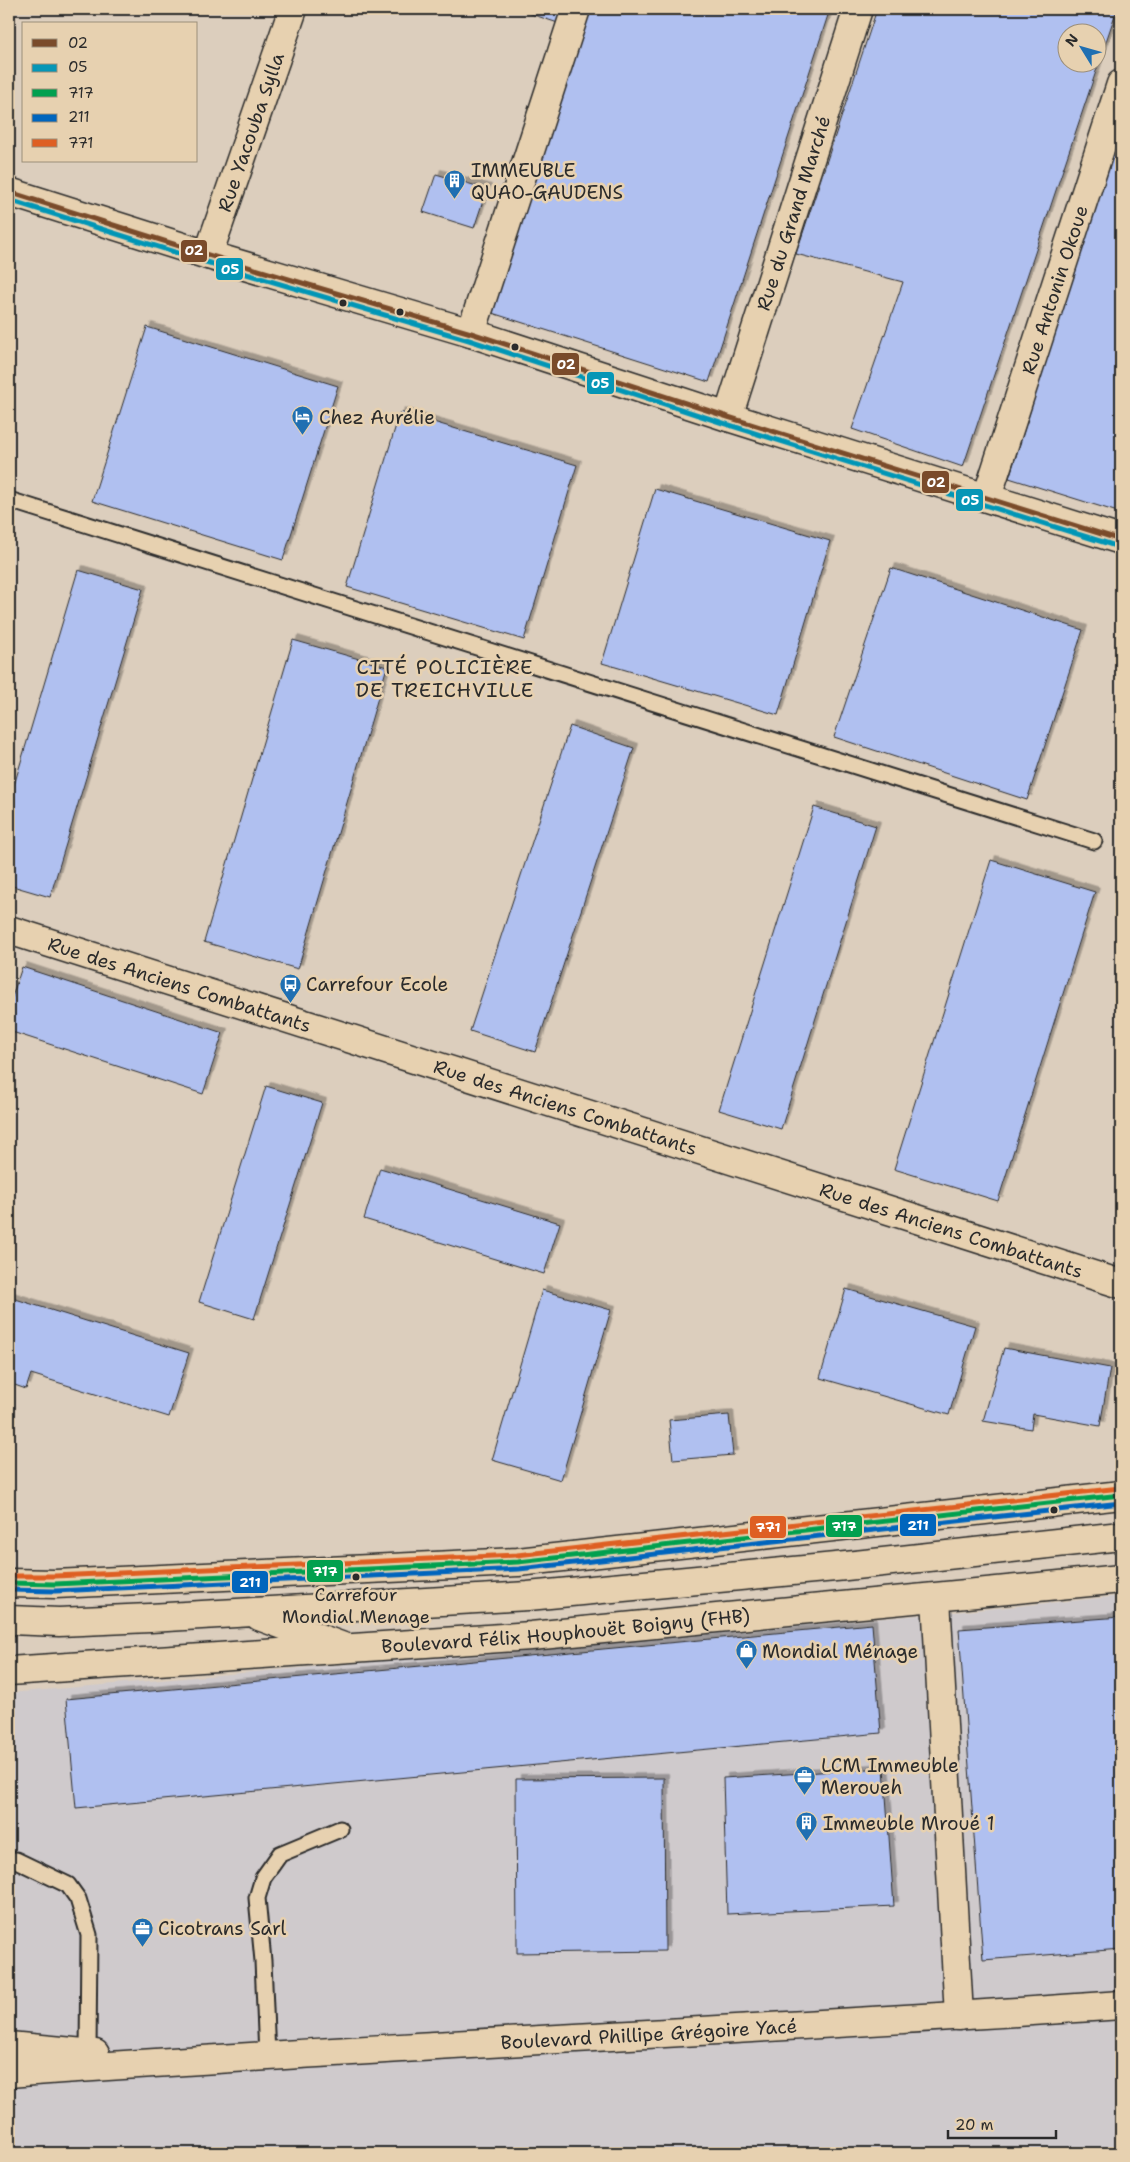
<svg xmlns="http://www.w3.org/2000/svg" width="1130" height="2162" viewBox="0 0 1130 2162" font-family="'Shantell Sans',sans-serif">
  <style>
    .built { fill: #cfcacc }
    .building { fill: #b0c0f0; stroke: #2b2b2b; fill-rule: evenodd; filter: url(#shadow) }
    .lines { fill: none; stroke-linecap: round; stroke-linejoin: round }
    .service-casing { stroke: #2b2b2b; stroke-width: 19 }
    .minor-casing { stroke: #2b2b2b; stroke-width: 31 }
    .tertiary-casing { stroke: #2b2b2b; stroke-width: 31 }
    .primary-casing { stroke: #2b2b2b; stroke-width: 31 }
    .service { stroke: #e7d1b0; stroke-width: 15 }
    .minor { stroke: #e7d1b0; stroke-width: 28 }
    .tertiary { stroke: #e7d1b0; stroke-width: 28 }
    .primary { stroke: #e7d1b0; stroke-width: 28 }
    .bus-1-casing { stroke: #e7d1b0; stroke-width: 9 }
    .bus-2-casing { stroke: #e7d1b0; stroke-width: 9 }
    .bus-3-casing { stroke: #e7d1b0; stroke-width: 9 }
    .bus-4-casing { stroke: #e7d1b0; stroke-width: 9 }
    .bus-5-casing { stroke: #e7d1b0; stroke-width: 9 }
    .bus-1 { stroke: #7a4b2a; stroke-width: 5 }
    .bus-2 { stroke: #0696b6; stroke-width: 5 }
    .bus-3 { stroke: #02a04f; stroke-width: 5 }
    .bus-4 { stroke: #0065bd; stroke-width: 5 }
    .bus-5 { stroke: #de5f23; stroke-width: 5 }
    .bus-dot { fill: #2b2b2b; stroke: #e7d1b0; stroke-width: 2 }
    .labels { text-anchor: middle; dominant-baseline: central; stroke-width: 5; stroke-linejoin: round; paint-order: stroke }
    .bus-label { font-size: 18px; fill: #2b2b2b; stroke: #e7d1b0 }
    .street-label { font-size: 19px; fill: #2b2b2b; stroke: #e7d1b0 }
    .poi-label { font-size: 19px; fill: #2b2b2b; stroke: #e7d1b0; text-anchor: start }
    .neighbourhood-label { font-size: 20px; letter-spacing: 1px; fill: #2b2b2b; stroke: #e7d1b0 }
    .line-badge { stroke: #e7d1b0; stroke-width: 2 }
    .badge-label { font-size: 14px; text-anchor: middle; font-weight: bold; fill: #fff }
  </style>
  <defs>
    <filter id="shadow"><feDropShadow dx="4.5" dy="-4.5" stdDeviation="0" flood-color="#0004"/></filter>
  </defs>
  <rect width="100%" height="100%" fill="#dccebd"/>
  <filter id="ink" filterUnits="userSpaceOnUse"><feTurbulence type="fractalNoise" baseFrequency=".02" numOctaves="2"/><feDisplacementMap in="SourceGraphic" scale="10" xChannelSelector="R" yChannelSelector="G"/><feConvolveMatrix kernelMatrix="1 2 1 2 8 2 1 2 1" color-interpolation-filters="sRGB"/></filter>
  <g filter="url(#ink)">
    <path class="built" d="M1121,1596V2153H9V1693L966,1611Z"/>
    <path class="building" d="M516,9H569L564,25Z
      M590,9H830L709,382L492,313Z
      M877,9H1117L963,467L852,429L903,282L796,254ZM1068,32H1098V62H1068Z
      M1121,124V513L1009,478Z
      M436,174L487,189L474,228L423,212Z
      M147,327L338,386L283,560L92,501Z
      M400,412L577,465L524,640L347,587Z
      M655,489L830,541L778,715L602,663Z
      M891,568L1083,630L1027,800L834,737Z
      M78,570L143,589L50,897L9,885V802Z
      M293,640L387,667L298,969L204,942Z
      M570,726L634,748L535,1052L470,1031Z
      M814,807L876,826L781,1129L719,1110Z
      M991,860L1095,892L998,1201L894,1169Z
      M22,967L223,1033L203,1094L9,1031V1006Z
      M266,1086L322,1103L254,1319L199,1302Z
      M380,1168L560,1223L544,1274L364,1219Z
      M846,1289L975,1326L949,1415L820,1378Z
      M542,1290L611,1310L561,1480L492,1460Z
      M9,1297L189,1353L169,1417L31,1374L26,1389L9,1383Z
      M1004,1348L1110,1368L1100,1426L1033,1414L1031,1429L983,1421Z
      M729,1415L733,1455L673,1460L669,1420Z
      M1121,1617V1949L983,1960L959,1629Z
      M872,1624L881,1733L76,1808L66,1699Z
      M884,1768L894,1906L727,1914L723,1778Z
      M664,1778L665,1951L517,1953L516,1779Z"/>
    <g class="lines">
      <defs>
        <path id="service" d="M9,500L1094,841
          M16,1860L68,1885L78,1899L89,1935L88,2053
          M267,2056L263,1961L257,1898L263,1878L280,1854L340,1829"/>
        <g id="minor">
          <path id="s1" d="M208,255L293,9"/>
          <path d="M471,333L576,9"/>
          <path id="s2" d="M728,417L858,9"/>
          <path id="s3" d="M987,497L1121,84"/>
          <path id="s4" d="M9,930L1121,1284"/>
          <path d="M936,1598L959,2016"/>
          <path id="s5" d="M9,1671L531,1636L1121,1579"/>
        </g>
        <g id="tertiary">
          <path d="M9,192L208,255L471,333L728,417L1121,540"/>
          <path d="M9,2046L95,2054"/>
          <path id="s6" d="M9,2073C379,2046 751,2031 1121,2005"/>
        </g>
        <path id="primary" d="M9,1583L55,1584L518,1562L1121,1495
          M259,1616L346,1648
          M9,1620L59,1622L150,1618L528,1596L846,1566L1121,1536"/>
      </defs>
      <use href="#service" class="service-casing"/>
      <use href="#minor" class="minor-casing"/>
      <use href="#tertiary" class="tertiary-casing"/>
      <use href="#primary" class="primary-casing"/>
      <use href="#service" class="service"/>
      <use href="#minor" class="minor"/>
      <use href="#tertiary" class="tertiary"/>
      <use href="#primary" class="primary"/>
      <defs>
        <path id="bus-1" d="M9,192L208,255L471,333L728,417L1121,540"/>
        <path id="bus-2" d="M9,200L206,262L469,340L726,424L1119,547"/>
        <path id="bus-3" d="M9,1583L55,1584L518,1562L1121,1495"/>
        <path id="bus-4" d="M9,1590L55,1591L519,1569L1121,1503"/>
        <path id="bus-5" d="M9,1576H55L517,1555L1120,1488"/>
      </defs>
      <use href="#bus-1" class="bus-1-casing"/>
      <use href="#bus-2" class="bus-2-casing"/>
      <use href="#bus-3" class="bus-3-casing"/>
      <use href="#bus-4" class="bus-4-casing"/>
      <use href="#bus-5" class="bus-5-casing"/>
      <use href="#bus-1" class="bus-1"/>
      <use href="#bus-2" class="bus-2"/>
      <use href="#bus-3" class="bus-3"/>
      <use href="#bus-4" class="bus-4"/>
      <use href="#bus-5" class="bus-5"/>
    </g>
  </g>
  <defs>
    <symbol id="building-pin" viewBox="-11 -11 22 30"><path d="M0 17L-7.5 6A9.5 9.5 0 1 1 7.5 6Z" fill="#1f6fb2" stroke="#e7d1b0"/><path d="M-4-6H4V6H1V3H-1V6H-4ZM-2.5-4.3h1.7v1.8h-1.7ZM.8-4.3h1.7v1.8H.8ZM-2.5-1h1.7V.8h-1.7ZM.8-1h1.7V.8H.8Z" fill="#fff"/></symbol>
    <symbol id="hotel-pin" viewBox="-11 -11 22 30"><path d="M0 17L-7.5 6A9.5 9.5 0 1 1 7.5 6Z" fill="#1f6fb2" stroke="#e7d1b0"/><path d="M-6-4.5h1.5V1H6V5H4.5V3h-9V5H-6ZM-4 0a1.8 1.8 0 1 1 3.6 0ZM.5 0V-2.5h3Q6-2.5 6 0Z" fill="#fff"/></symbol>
    <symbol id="bus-pin" viewBox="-11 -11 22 30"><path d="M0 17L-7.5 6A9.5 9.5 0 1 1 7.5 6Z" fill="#1f6fb2" stroke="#e7d1b0"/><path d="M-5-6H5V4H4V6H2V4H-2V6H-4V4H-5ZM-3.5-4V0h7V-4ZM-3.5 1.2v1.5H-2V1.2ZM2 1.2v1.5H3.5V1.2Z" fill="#fff"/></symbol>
    <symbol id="shop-pin" viewBox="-11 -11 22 30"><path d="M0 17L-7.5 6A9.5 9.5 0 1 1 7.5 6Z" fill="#1f6fb2" stroke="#e7d1b0"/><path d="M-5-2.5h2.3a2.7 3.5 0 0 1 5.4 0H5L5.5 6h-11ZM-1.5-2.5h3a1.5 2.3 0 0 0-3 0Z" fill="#fff"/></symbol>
    <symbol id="office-pin" viewBox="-11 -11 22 30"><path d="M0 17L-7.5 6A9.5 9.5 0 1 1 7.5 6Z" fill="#1f6fb2" stroke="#e7d1b0"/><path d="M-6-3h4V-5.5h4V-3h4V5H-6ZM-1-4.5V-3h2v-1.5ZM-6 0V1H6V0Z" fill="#fff"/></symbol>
  </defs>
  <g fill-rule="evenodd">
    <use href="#building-pin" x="442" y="168" width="25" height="34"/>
    <use href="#hotel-pin" x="290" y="404" width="25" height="34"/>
    <use href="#bus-pin" x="278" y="972" width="25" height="34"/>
    <use href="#shop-pin" x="734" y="1638" width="25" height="34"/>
    <use href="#office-pin" x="792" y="1764" width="25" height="34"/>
    <use href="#building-pin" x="794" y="1810" width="25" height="34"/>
    <use href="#office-pin" x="130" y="1916" width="25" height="34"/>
  </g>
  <g class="bus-dot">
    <circle cx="343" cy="303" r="4.5"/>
    <circle cx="400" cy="312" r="4.5"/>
    <circle cx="515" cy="347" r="4.5"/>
    <circle cx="1054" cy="1510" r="4.5"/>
    <circle cx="356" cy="1577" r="4.5"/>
  </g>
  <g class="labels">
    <g class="bus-label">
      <text x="356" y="1595">Carrefour<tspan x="356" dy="22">Mondial Menage</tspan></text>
    </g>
    <g class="street-label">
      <text stroke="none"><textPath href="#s1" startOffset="130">Rue Yacouba Sylla</textPath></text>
      <text stroke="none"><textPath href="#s2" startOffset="214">Rue du Grand Marché</textPath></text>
      <text stroke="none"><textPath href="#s3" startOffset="218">Rue Antonin Okoue</textPath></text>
      <text stroke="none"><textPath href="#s4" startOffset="179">Rue des Anciens Combattants</textPath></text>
      <text stroke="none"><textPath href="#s4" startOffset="584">Rue des Anciens Combattants</textPath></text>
      <text stroke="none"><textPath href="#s4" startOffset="989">Rue des Anciens Combattants</textPath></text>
      <text stroke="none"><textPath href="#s5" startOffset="558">Boulevard Félix Houphouët Boigny (FHB)</textPath></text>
      <text stroke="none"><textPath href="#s6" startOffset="641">Boulevard Phillipe Grégoire Yacé</textPath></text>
    </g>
    <g class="poi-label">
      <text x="471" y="170">IMMEUBLE<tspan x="471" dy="22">QUAO-GAUDENS</tspan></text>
      <text x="319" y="417">Chez Aurélie</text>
      <text x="306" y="984">Carrefour Ecole</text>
      <text x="762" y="1651">Mondial Ménage</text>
      <text x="821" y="1765">LCM Immeuble<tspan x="821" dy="22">Meroueh</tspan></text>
      <text x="823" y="1823">Immeuble Mroué 1</text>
      <text x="158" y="1928">Cicotrans Sarl</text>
    </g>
    <g class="neighbourhood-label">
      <text x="445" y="667">CITÉ POLICIÈRE<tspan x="445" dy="23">DE TREICHVILLE</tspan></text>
    </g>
  </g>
  <g class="line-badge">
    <rect x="180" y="239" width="28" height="24" rx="5" fill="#7a4b2a"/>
    <rect x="215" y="257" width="29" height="24" rx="5" fill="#0696b6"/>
    <rect x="551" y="352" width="29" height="24" rx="5" fill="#7a4b2a"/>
    <rect x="586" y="371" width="29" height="24" rx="5" fill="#0696b6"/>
    <rect x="921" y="470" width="29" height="24" rx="5" fill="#7a4b2a"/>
    <rect x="955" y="488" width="29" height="24" rx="5" fill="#0696b6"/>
    <rect x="899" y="1513" width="38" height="24" rx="5" fill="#0065bd"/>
    <rect x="825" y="1514" width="38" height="24" rx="5" fill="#02a04f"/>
    <rect x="749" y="1515" width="38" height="24" rx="5" fill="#de5f23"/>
    <rect x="306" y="1559" width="38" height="24" rx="5" fill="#02a04f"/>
    <rect x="231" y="1570" width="38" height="24" rx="5" fill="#0065bd"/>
  </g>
  <g class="badge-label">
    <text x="194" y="255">02</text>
    <text x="230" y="274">05</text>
    <text x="566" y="369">02</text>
    <text x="600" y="388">05</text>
    <text x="936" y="487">02</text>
    <text x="970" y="505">05</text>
    <text x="918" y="1530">211</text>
    <text x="844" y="1531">717</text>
    <text x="768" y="1532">771</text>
    <text x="325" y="1576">717</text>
    <text x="250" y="1587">211</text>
  </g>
  <rect width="1130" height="2162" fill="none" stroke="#e7d1b0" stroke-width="30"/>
  <rect x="15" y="15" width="1100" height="2132" fill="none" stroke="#2b2b2b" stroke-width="2" filter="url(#ink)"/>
  <rect x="22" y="22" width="175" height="140" fill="#e7d1b0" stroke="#9c8f7b"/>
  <rect x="32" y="39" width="25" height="8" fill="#7a4b2a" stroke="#9c8f7b"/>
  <text x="68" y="48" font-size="15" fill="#2b2b2b">02</text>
  <rect x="32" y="64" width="25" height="8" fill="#0696b6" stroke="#9c8f7b"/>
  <text x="68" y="72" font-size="15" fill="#2b2b2b">05</text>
  <rect x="32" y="89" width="25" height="8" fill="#02a04f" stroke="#9c8f7b"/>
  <text x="68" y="98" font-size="15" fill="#2b2b2b">717</text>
  <rect x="32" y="114" width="25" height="8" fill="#0065bd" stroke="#9c8f7b"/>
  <text x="68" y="122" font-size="15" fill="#2b2b2b">211</text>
  <rect x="32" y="139" width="25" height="8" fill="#de5f23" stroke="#9c8f7b"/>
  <text x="68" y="148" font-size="15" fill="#2b2b2b">771</text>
  <g transform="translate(1082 48) rotate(307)"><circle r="24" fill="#e7d1b0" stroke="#9c8f7b"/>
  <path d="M0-4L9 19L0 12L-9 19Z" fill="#1f6fb2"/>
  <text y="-8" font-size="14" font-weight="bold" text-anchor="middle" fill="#2b2b2b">N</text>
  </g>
  <path d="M948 2130v8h108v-8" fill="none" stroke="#2b2b2b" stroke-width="2.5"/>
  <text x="955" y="2130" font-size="15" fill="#2b2b2b" stroke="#e7d1b0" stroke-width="4" paint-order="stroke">20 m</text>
</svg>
